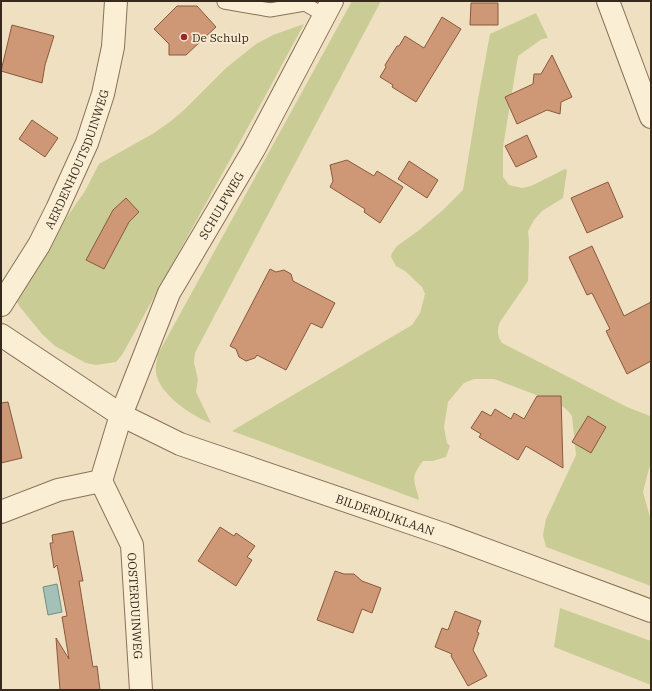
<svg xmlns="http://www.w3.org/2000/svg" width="652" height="691" viewBox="0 0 652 691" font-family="'IBM Plex Serif',serif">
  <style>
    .green { fill: #c9cd95 }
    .water { fill: #a4c1b8; stroke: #6b9085 }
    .building { fill: #ce9876; stroke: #89593d }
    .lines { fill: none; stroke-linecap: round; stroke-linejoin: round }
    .service-casing { stroke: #897158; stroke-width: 15 }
    .minor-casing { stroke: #897158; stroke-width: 24 }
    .tertiary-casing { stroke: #897158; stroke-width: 24 }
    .service { stroke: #faeed5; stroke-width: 13 }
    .minor { stroke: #faeed5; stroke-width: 22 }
    .tertiary { stroke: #faeed5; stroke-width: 22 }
    .poi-dot { fill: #9a262b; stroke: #f6ead1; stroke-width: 1.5 }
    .labels { text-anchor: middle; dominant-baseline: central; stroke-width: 3.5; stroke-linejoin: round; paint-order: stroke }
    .poi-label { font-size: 12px; fill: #38291d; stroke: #f6ead1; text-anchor: start }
    .street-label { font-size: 12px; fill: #38291d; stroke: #f6ead1 }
  </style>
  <rect width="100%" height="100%" fill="#efe0c1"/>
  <path class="green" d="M352,1H381L199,345L195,353L194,363L198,379L196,392L211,423C193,417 158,394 156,372C155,366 157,360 158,354Z
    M536,13L548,38L542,39L518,56L503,147V177L509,185L522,188L531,186L565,169L567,170L563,198L542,211L534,220L528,231L529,241L528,281L500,322C497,330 497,336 502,343L627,407L650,416L651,461L643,492L651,521V586L546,547L543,535L546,519L576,455L572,416L567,410L560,404L494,379H474L464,383L448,402L444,427L447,443L450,446L446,457L433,461H423C409,479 415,480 419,500L232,431L412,325L420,313L425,294L422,287L405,271L396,266L391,257L392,253L397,246L418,231L443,210L463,190L478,99L490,34Z
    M304,24L262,102L122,355L116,362L96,365L86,363L55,346L42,334L20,307L16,300L55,234L85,191L99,164L154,133L171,121L185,109L226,68L256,44L273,35Z
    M560,608L651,641V685L554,647Z"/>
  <path class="water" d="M57,584L62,612L48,615L43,587Z"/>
  <path class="building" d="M471,3H498V25H470Z
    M177,6H197L216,27L186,55H169V44L154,29Z
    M442,17L461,29L416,102L392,87L393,85L380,77L386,67L385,65L397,46H399L405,36L424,48Z
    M12,25L54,36L45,65L42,83L1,71Z
    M552,55L572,97L561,102L560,114L547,110L517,124L505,97L533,84L534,74H541Z
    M32,120L58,138L45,157L19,139Z
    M527,135L537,157L516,167L505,146Z
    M347,160L374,176L377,171L403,187L380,223L364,212L365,209L330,187L333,181L330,165Z
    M409,161L438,180L427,198L398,179Z
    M608,182L623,217L587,233L571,198Z
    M126,198L139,212L129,222L104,269L86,260L113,210Z
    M592,246L624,316L651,302V361L627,374L606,331L610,329L592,293L587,295L569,257Z
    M270,269L276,272L284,270L291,274L293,281L335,303L322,328L311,323L286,370L257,355L255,358L246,361L239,357L236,349L230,346Z
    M537,396H561L563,468L526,446L518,460L479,437L481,434L471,428L482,411L491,416L495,409L511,419L514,413L524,419Z
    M8,402L22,458L1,463V403Z
    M588,416L606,427L591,453L572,442Z
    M220,527L234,536L236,533L255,546L247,557L252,560L236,586L198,561Z
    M73,531L83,581H79L93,667L97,666L100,690H60L56,638L69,659L62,617L67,616L57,565L54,568L50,543H53L52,535Z
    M335,571L344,574H354L362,581L381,588L372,613L362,609L353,633L317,620Z
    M455,611L481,621L477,632L479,633L473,650L487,676L468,686L451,656L452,654L435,647L442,628L448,630Z"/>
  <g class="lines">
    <defs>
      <path id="service" d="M224,2L270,10L305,4L324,15"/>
      <g id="minor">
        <path d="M608,1L651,117"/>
        <path id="s1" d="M1,305L39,245L57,209L87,143L103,94L113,47L116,1"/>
        <path id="s2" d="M101,481L121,415L169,293L254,149L332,1"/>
        <path id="s3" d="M101,481L132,545L141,690"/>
        <path d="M1,512L58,490L101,481"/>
      </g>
      <g id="tertiary">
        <path id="s4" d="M1,335L121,415L180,444L446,535L651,611"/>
      </g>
    </defs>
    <use href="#service" class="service-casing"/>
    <use href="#minor" class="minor-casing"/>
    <use href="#tertiary" class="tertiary-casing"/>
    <use href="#service" class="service"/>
    <use href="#minor" class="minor"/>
    <use href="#tertiary" class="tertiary"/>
  </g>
  <circle class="poi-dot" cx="184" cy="37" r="4"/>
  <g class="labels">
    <g class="poi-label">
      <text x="192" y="37">De Schulp</text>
    </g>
    <g class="street-label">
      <text stroke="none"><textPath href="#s1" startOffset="165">AERDENHOUTSDUINWEG</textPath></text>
      <text stroke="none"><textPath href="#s2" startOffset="302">SCHULPWEG</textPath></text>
      <text stroke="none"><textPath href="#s4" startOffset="427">BILDERDIJKLAAN</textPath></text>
      <text stroke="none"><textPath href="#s3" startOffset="132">OOSTERDUINWEG</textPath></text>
    </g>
  </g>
  <rect width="652" height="691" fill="none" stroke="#38291d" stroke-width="4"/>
</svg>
